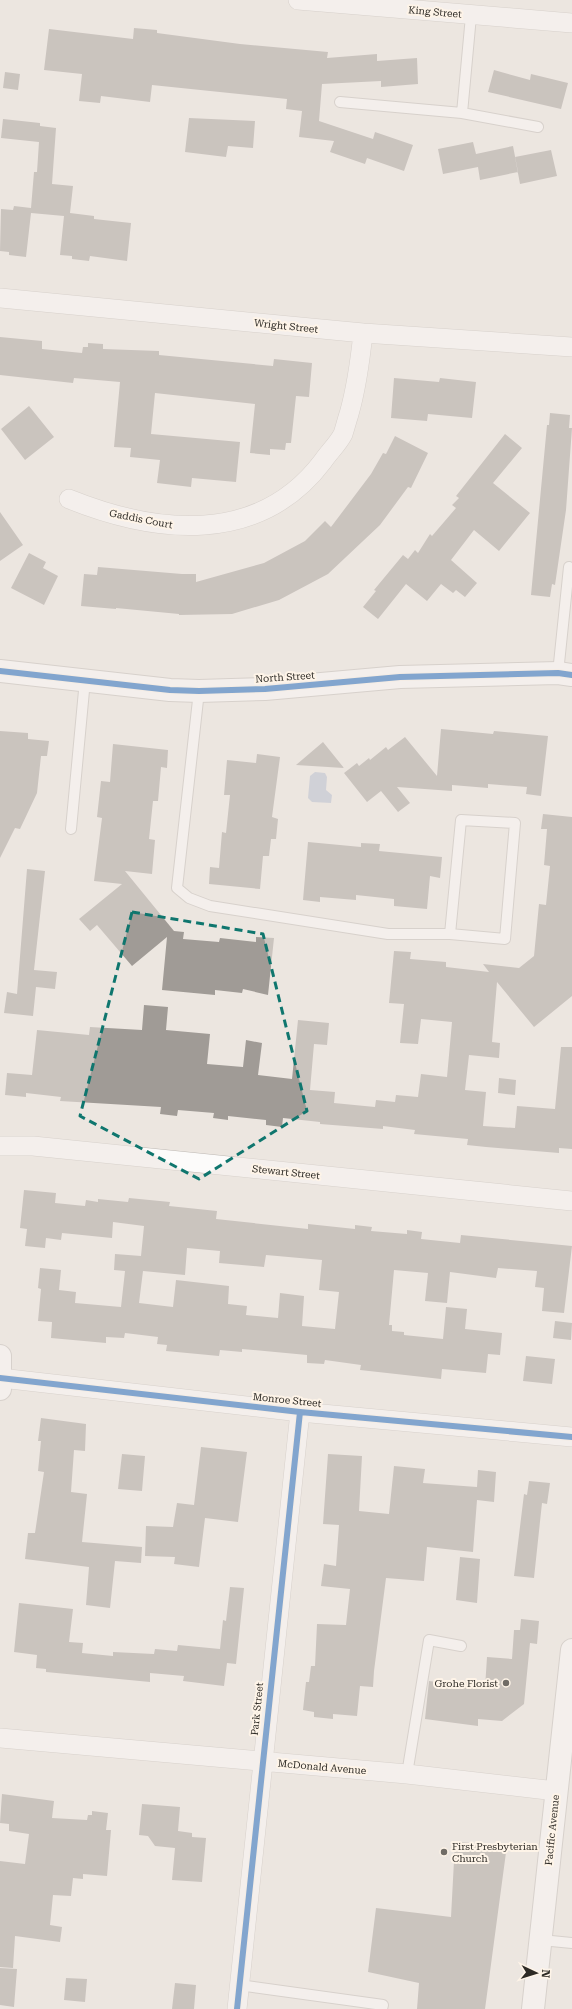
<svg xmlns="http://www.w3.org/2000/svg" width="572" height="2009" viewBox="0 0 572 2009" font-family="'Roboto Serif',serif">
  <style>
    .water { fill: #aeb9cc }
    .building { fill: #a09b96; fill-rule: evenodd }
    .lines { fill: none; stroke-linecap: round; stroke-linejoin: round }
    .lane-casing { stroke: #bdb8b3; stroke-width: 12 }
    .street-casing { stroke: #bdb8b3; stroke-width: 20 }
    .secondary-casing { stroke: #bdb8b3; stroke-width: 24 }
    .lane { stroke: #fcfbfa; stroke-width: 10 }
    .street { stroke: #fcfbfa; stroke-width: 19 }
    .secondary { stroke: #fcfbfa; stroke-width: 22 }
    .cycleway-casing { stroke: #fef4e8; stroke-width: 8 }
    .cycleway { stroke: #0057b8; stroke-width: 6 }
    .marked { fill: none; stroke: #0f766e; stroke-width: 3; stroke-dasharray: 8 5; stroke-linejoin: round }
    .poi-dot { fill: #706c66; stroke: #fef4e8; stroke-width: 1.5 }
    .labels { text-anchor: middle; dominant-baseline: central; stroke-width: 4; stroke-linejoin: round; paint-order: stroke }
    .street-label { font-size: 10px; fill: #2d2a25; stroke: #fef4e8 }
    .poi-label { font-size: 10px; fill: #2d2a25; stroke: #fef4e8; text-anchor: end }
  </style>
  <rect width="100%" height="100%" fill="#ece6e0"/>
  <path class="water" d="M315,772L325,773L327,777L326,790L332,795L331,803L312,802L308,798L310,776Z"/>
  <path class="building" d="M134,28L157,30V33L240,44L328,52L327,58L377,54V61L417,58L418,84L381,87V81L322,84L319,121L373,139L375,132L413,145L404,171L367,158L365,164L330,152L334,141L299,137L302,111L286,109L287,99L152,85L150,102L101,96L100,103L79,101L82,74L44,70L49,29L133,39Z
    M494,70L530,80L531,74L568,83L561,109L488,92Z
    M5,72L20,74L18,90L3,88Z
    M189,118L255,121L253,148L228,146L226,157L185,152Z
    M3,119L40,123V126L56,128L52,184L73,186L70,213L94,216V219L131,223L127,261L90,256L89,261L72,259V256L60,255L64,216L31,213L26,257L9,255V252L0,251L1,209L13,210L14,206L31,208L34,172H37L39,142L1,138Z
    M473,142L476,154L513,146L518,172L480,180L478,167L443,174L438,149Z
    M551,150L557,176L520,184L515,157Z
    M0,337L42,341V349L82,353L83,347H88V343L103,344V349L159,351V355L273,366L274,359L312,363L309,397L296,396L291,443H286L285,450L270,449V455L250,453L255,404L155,393L151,434L240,442L236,482L192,478L191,487L157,483L160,460L130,457L131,448L114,447L120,382L74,378L73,383L0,375Z
    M394,378L439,382L440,378L476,382L472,418L428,414L427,421L391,418Z
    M29,406L54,437L25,460L1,429Z
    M550,413L570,415L569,428H572L566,510L555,585L552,584L550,597L531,595L547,425H549Z
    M505,434L522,448L493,483L530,513L499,551L474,530L451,560L477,583L465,597L456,590L453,593L441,584L427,601L406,584L378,619L363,607L376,591L374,590L403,555L408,559L415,550L418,553L430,534L432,536L456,508L452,505L459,498L456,496Z
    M395,436L428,453L411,488L408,487L380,525L328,574L279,600L232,614L179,615V614L116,608V609L81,606L84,574L97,575L98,567L182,574H196V582L264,563L305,541L325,521L331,527L371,474L383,453L386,454Z
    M0,512L23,545L0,561Z
    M29,553L46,562L43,568L58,576L44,605L11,588Z
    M441,729L493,734L494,731L548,736L541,796L526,794L527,787L488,784V788L452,785V791L397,787L410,803L398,812L381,791L367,802L344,773L357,763L359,766L369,758L370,760L386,747L388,750L405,737L437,776Z
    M0,731L28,733V739L49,741L47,756H41L37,793L20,829L15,828L0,858Z
    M323,742L344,768L296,765Z
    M113,744L168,750L167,768L161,767L158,801H153L149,839L155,840L152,874L125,871L174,931L184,932L183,939L219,942L220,938L256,942V937L274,938L268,995L243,989L242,993L215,990V995L162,990L167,937L132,966L97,925L90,931L79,919L122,884L94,881L102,818L97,817L101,781L110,782Z
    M257,754L280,757L272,817L278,819L276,839H271L269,856H263L260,889L209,884L210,867L219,868L222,832L226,833L230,795H224L227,760L256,763Z
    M543,814L572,817V996L534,1027L497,982L492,1042L500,1043L499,1058L469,1055L465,1090L486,1092L483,1126L515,1128L517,1106L555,1109L561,1047H572V1149L559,1148V1153L486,1147L467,1145L468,1139L414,1134L415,1130L383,1126V1129L320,1124V1122L283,1118L282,1127L266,1125V1120L228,1116V1120L213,1118L214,1113L178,1110L177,1116L160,1114L161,1107L60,1101L61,1097L26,1093V1097L5,1095L7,1073L32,1075L37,1030L89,1035L90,1027L142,1030L144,1005L168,1007L166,1030L210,1034L207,1064L243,1067L246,1040L262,1043L258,1075L292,1079L298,1020L329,1023L327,1045L314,1044L310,1090L335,1092L334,1103L375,1107L376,1100L395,1102L396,1095L418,1097L421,1074L447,1077L452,1022L421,1019L418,1044L400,1043L404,1004L389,1003L394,951L411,952L410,959L446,962V967L489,972L483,964L519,968L534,956L539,904L546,905L550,866L544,865L547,829H541Z
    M308,842L361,847V843L380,844L379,851L442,857L440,878L430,876L427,909L394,906V899L356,895V900L320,897V902L303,900Z
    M27,869L45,871L34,970L57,972L55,989L36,987L33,1016L4,1013L7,992L17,994Z
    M499,1078L516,1080L515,1095L498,1093Z
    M24,1190L56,1193L55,1203L85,1206L86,1200L98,1202V1199L128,1202L129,1198L170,1202L169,1206L217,1211L216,1219L308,1229V1224L355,1229V1225L372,1227L371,1231L407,1234V1230L422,1232L421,1239L460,1243L461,1235L572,1246L564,1313L542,1311L544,1288L535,1287L537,1271L498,1268L496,1278L450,1272L447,1303L425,1301L428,1273L394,1270L389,1325H392V1331L404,1332V1335L443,1339L446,1307L467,1309L465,1329L502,1333L500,1355L488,1354L486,1373L442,1369L441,1379L360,1370L361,1365L325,1360L324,1364L307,1363V1355L242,1349V1352L220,1350L219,1356L166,1351L167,1345L157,1344L158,1337L125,1333L124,1338L106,1337V1343L51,1338L52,1322L38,1321L41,1289L38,1288L40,1268L61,1270L59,1290L76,1292L75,1303L121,1307L125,1271L114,1270L115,1254L141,1256L144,1226L113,1222L112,1238L62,1233L61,1240L46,1238L45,1248L25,1246L27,1229L20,1228ZM187,1248L220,1251L219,1263L264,1267L266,1255L322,1260L319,1290L339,1292L335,1329L302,1326L304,1296L280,1293L278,1318L246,1315L247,1306L228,1304L229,1286L176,1280L173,1307L139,1303L143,1271L185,1275Z
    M555,1321L572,1323L571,1340L553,1338Z
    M526,1356L555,1359L552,1384L523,1381Z
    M41,1418L86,1424L85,1451L74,1450L71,1492L87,1494L82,1542L142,1547L141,1563L115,1561L110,1608L86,1605L89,1567L25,1559L28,1533H35L44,1472L38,1471L41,1441H38Z
    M201,1447L247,1452L238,1522L205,1518L199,1567L174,1564L175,1557L145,1556L146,1526L173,1527L177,1503L194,1505Z
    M122,1454L145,1456L142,1491L118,1489Z
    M328,1454L362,1456L359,1511L389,1514L394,1466L425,1469L423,1483L477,1487L478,1470L496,1472L494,1502L477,1500L473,1552L427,1547L424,1581L386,1578L374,1671L373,1687L360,1686L357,1716L333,1714V1719L314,1717V1712L303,1710L306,1682H309L311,1666H315L317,1624L346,1625L350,1589L321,1586L324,1564L336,1566L339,1525L323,1524Z
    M529,1481L550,1483L547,1504L542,1503L534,1578L514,1576L524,1494L527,1495Z
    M460,1557L480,1559L477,1603L456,1600Z
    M230,1587L244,1588L236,1664L227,1663L224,1686L183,1681L184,1676L150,1673V1682L46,1672V1669L36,1668L37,1655L14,1652L19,1603L73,1609L69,1642L83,1643L82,1653L113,1656V1652L154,1654L155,1649L177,1651L178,1645L220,1649L223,1620L226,1621Z
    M521,1619L539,1621L537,1644L530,1643L524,1704L502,1721L478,1719V1726L425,1719L429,1681L485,1688L487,1657L512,1659L514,1630H520Z
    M2,1794L54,1801L52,1818L87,1820L88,1815H92V1811L108,1813L106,1830H111L107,1876L83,1874V1879L73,1878L71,1896L53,1895L50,1925L62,1927L60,1942L15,1936L13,1968L0,1967V1861L25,1864L29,1834L9,1831V1824L0,1823Z
    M142,1804L180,1807L178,1831L192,1833V1837L206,1838L202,1882L172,1880L175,1848L155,1846L148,1836L139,1835Z
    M455,1842L507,1845L485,2009H417L419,1983L368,1972L376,1908L451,1917Z
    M0,1968L17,1969L14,2007L0,2005Z
    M66,1978L87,1979L85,2002L64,2000Z
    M175,1983L196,1985L194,2009H172Z"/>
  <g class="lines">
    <defs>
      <path id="lane" d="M340,102L462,113L471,16
        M462,113L538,127
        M558,673L569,567
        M199,691L177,888L189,898L210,906L388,934H450L505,939L515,823L461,820L450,934
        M71,829L85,680
        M407,1774L429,1640L461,1646
        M541,1940L572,1943
        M239,1985L383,2005L382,2009"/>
      <path id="street" d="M298,0L572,23
        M0,298L363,333L572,347
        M69,499C156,534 259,546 323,461C329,452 338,444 343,434C345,428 347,420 349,414C357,386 360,362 363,333
        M0,1146H33L572,1201
        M0,1378L300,1412L572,1437
        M0,1738L407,1774L556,1791
        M237,2009L300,1412"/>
      <path id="secondary" d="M0,671L170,690L199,691L265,689L400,677L558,673L572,675
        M0,1356V1389
        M533,2009L572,1650"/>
    </defs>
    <use href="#lane" class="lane-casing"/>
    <use href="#street" class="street-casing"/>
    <use href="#secondary" class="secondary-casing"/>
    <use href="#lane" class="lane"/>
    <use href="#street" class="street"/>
    <use href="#secondary" class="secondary"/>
    <defs>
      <path id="cycleway" d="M0,671L170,690L199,691L265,689L400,677L558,673L572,675
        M0,1378L300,1412L572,1437
        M237,2009L300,1412"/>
    </defs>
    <use href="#cycleway" class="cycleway-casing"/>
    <use href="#cycleway" class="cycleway"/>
  </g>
  <path d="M0 0H572V2009H0ZM132,912L263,934L307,1111L199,1179L80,1116Z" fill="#ece6e0" fill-opacity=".55" fill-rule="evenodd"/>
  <path class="marked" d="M132,912L263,934L307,1111L199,1179L80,1116Z"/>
  <g class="poi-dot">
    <circle cx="506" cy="1683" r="4"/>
    <circle cx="444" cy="1852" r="4"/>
  </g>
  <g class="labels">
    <g class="street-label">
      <text transform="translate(435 12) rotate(5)">King Street</text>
      <text transform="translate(286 326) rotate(6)">Wright Street</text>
      <text transform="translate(141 519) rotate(11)">Gaddis Court</text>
      <text transform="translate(285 677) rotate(-4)">North Street</text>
      <text transform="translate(286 1172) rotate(6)">Stewart Street</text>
      <text transform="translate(287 1400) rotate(6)">Monroe Street</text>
      <text transform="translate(257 1709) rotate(-84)">Park Street</text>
      <text transform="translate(322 1767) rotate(5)">McDonald Avenue</text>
      <text transform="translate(552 1830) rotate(-84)">Pacific Avenue</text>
    </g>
    <g class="poi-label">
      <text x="498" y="1683">Grohe Florist</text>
      <text x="452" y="1846" text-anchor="start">First Presbyterian<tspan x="452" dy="12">Church</tspan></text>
    </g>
  </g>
  <g transform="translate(536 1973) rotate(94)" stroke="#fef4e8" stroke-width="3" paint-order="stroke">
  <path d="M0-3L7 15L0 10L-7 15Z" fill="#2d2a25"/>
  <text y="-6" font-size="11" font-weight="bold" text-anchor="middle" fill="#2d2a25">N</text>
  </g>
</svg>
